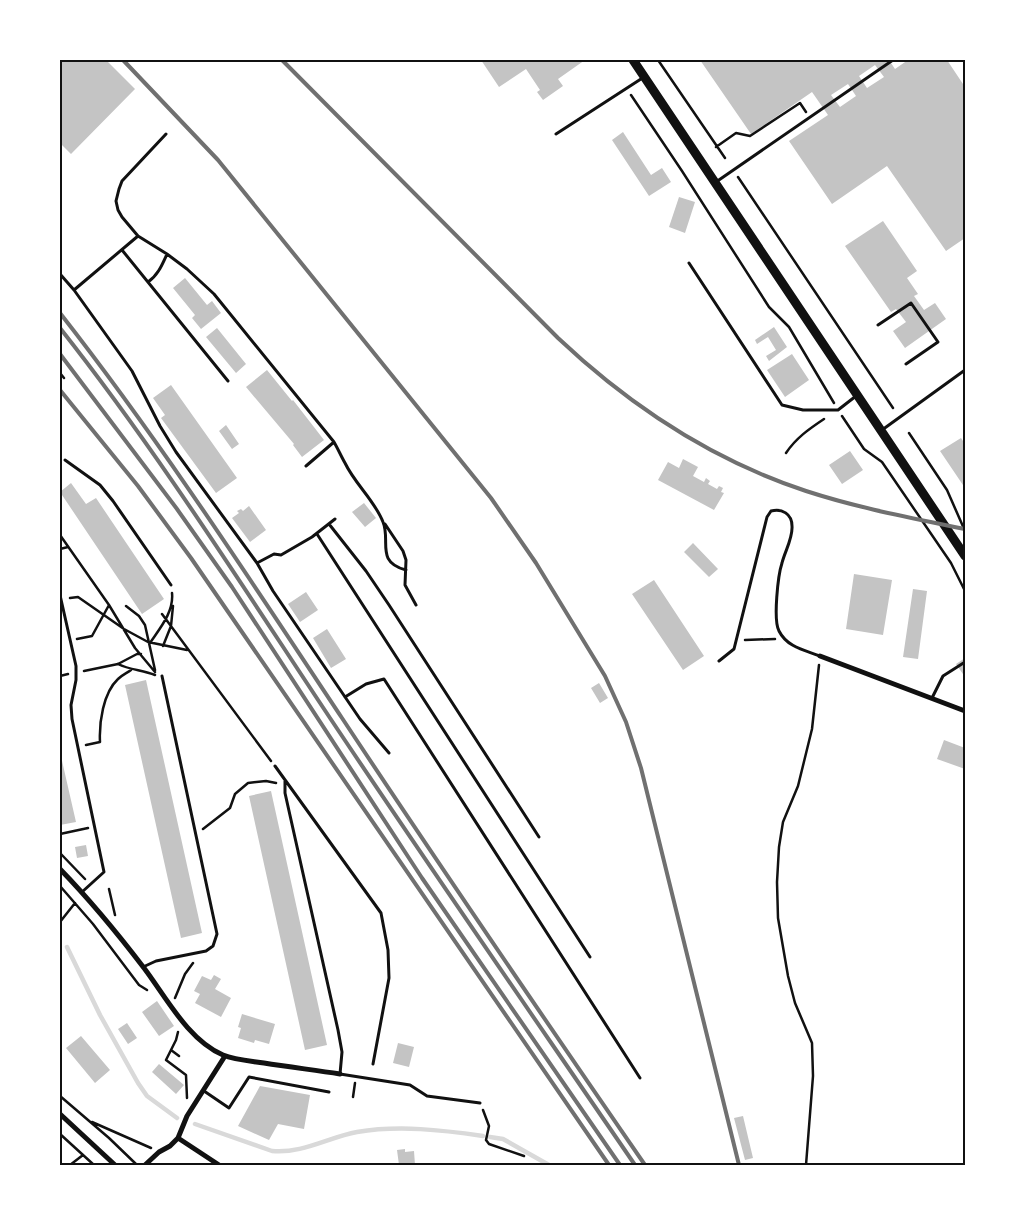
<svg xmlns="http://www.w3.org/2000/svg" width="1025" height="1225" viewBox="0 0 1025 1225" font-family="Lato,sans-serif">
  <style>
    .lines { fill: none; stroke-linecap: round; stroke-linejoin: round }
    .stream { stroke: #d9d9d9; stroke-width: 4.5 }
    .building { fill: #c4c4c4; fill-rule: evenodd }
    .path { stroke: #111; stroke-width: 2.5 }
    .service { stroke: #111; stroke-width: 3 }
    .minor { stroke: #111; stroke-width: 5 }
    .secondary { stroke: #111; stroke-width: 9 }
    .rail { stroke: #707070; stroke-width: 4 }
    .neatline { fill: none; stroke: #111; stroke-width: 2 }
  </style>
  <rect width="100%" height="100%" fill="#fff"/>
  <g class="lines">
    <path class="stream" d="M67,947L100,1015L138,1083L147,1096L177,1118
      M195,1124L272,1151C302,1154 329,1137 357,1132C399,1125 442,1130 483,1136
      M490,1137L503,1139L549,1165"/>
  </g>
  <path class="building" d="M60,60H106L135,89L71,154L60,143Z
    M481,60H585L558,79L563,86L543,100L537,92L540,90L526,69L499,87Z
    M700,60H889L895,69L908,60H947L965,87V238L946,251L887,166L832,204L789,141L828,115L812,92L751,134ZM875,65L884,77L867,88L859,76ZM848,84L856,96L840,107L831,95Z
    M623,132L651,175L662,168L671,182L649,196L612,140Z
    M679,197L695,202L685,233L669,227Z
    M883,221L917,271L907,278L918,294L914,296L924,310L935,303L946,319L905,348L893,331L906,322L896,309L891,312L845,246Z
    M185,278L207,305L212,301L221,313L201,329L192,318L195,315L173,288Z
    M774,327L787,347L769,361L766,356L776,350L768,337L757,344L755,340Z
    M217,328L246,364L236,373L206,337Z
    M792,354L809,380L785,397L767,370Z
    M267,370L292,401L293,400L324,440L302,457L293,445L294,444L246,387Z
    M171,385L237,478L216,493L161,418L165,415L153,398Z
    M226,425L239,444L232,449L219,431Z
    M961,438L965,444V488L940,451Z
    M850,451L863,470L842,484L829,465Z
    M683,459L698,467L693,476L704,482L706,478L710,481L708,484L717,489L719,486L723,488L721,492L724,493L714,510L658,480L668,462L679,468Z
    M71,483L86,504L96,498L164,599L142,614L60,492Z
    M364,503L376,518L365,527L352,512Z
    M249,506L266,530L250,542L232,518L239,513L237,511L241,509L243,511Z
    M693,543L718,569L709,577L684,552Z
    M854,574L892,580L883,635L846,629Z
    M654,580L704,656L683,670L632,594Z
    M913,589L927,591L918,659L903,657Z
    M306,592L318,610L300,622L288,604Z
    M327,629L346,659L331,668L313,638Z
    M965,658V677L956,664Z
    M146,680L202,933L181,938L125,685Z
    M599,683L608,698L600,703L591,688Z
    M944,740L965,748V769L937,759Z
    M60,752L76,822L60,825Z
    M271,791L327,1045L305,1050L249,796Z
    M86,845L88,856L77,858L75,847Z
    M214,975L221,979L215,989L231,998L221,1017L195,1003L200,994L194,991L202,976L211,980Z
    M157,1001L174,1026L159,1036L142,1012Z
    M242,1014L275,1024L269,1044L255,1040L254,1043L238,1038L241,1028L238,1027Z
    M127,1023L137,1038L128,1044L118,1029Z
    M81,1036L110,1070L95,1083L66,1048Z
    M398,1043L414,1047L409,1067L393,1063Z
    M159,1064L184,1085L176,1094L152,1072Z
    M260,1086L310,1095L304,1129L278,1124L269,1140L238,1126Z
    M743,1116L753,1158L745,1160L734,1118Z
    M405,1149V1152L414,1151L415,1165H399L397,1150Z"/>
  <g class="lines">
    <path class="path" d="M658,60L725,158
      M631,95L682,171L769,307L789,327L834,403
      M716,147L736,133L750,136L800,103L806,112
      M738,177L893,408
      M60,373L64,378
      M842,416L864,449L882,462L951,563L965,591
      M909,433L947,490L965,531
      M786,453C796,438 809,429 824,419
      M60,535L109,605L135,648L155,672
      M60,549L68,547
      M70,598L78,597L124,629L148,642L187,650
      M126,606L139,616L145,625L155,670
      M162,614L271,761
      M77,639L92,636L109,605
      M745,640L775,639
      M150,643C160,628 174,612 172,593
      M163,646L171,626L173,606
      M118,664C130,670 143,670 155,675
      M84,671L118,664L137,654H141
      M60,676L68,674
      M86,745L100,742C99,723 103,693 118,679C122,675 127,673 131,670
      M203,829L230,808L235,794L248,783L266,781L276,783
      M60,834L88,828
      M60,853L85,879
      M60,886L93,924L139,985L147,990
      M109,889L115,915
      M60,922L75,903
      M175,998L185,974L193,963
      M178,1032L176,1040L166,1060L186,1075L187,1098
      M171,1050L179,1056
      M60,1096L109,1138L137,1165
      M353,1097L355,1083
      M483,1110L489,1126L486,1140L489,1144L524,1156
      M92,1122L151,1148
      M60,1134L94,1165
      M70,1165L83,1155
      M806,1165L813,1076L812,1043L795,1003L788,976L778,918L777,882L779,847L783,822L798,786L812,729L819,665"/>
    <path class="service" d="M964,60L965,62
      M556,134L644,77
      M716,182L893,60
      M122,250L228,381
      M167,254L187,269L214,294L334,442C338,449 341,456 345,463C355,484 375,501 383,522C391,541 375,562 406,570
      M689,263L782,405L803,410H838L856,396
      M60,274L74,290L132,371L160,426L176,452L257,563L273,591L360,719L389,753
      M148,282C158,275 162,265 167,254L138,236L122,217L118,210L116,201L119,189L122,181L166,134
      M74,290L138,236
      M878,325L911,303L938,342L906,364
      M882,430L965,370
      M65,460L100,485L113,501L171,585
      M306,466L334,442
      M329,524L366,571L389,605L539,837
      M385,524L403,551L406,560L405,585L416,605
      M317,534L590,957
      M257,563L274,554L281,555L312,537L335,519
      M60,595L76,666V680L71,705L72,719L104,872L82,892
      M719,661L734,649L767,517L771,511C782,508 792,514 792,526C793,538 785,551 782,563C778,575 773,620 779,631C787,647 804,650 820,656
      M345,697L366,684L384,679L640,1078
      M932,698L943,676L965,662
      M275,766L381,913L388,950L389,978L373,1064
      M285,781V793L338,1030L342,1052L340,1074L410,1085L427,1096L480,1103
      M143,967L156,961L206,951L213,946L217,934L162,676
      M204,1091L229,1108L249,1077L329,1092"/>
    <path class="minor" d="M820,656L965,711
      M60,869C90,900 118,934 144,968C166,997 188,1040 223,1055C235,1060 251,1061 264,1063C289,1067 314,1070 340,1074
      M60,1114L115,1165
      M178,1138L219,1165
      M145,1165L159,1152L170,1146L178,1138L187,1116L225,1056"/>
    <path class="secondary" d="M633,60L965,556"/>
    <path class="rail" d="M123,60L218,160L491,498L536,563L605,676L626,722L641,768L739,1165
      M282,60L558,338C630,406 712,460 806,491C858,508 912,518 965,529
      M60,313C161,442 251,581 342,718C441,868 543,1017 645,1165
      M60,328C158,452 243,587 330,718C430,868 533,1016 635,1165
      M60,354L177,509L232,587L422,878L620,1165
      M60,390L138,486L191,558L609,1165"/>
  </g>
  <rect width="1025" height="1225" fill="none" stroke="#ffffff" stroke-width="122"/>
  <rect x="61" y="61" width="903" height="1103" class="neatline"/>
</svg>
